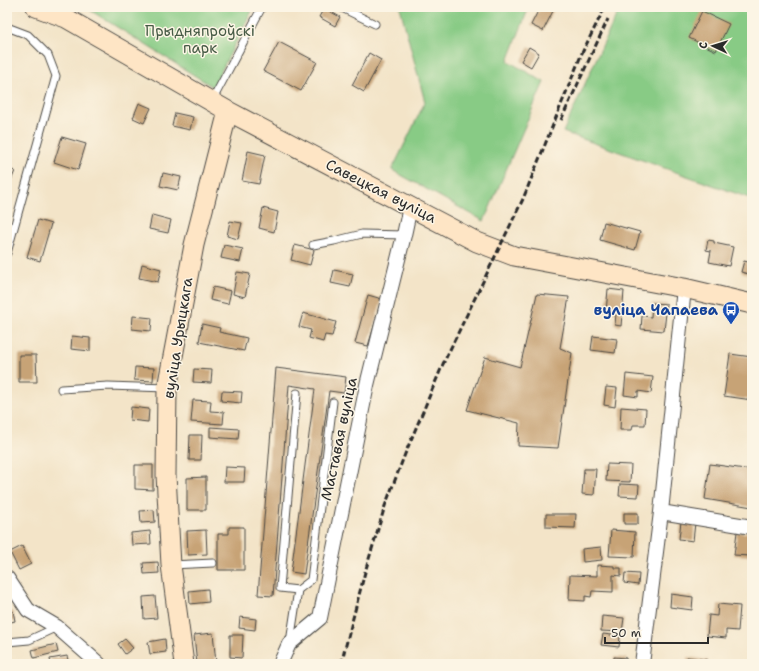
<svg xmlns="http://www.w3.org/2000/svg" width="759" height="671" viewBox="0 0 759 671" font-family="'Shantell Sans',sans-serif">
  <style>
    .green { fill: #88cb85; stroke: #5a7b58 }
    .building { fill: #c7a376 }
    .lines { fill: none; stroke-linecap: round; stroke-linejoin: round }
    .lane-casing { stroke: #494743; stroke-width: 9 }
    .street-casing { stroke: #494743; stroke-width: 16 }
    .secondary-casing { stroke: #494743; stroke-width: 21 }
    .lane { stroke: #fff; stroke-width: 7 }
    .street { stroke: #fff; stroke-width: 14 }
    .secondary { stroke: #fee5c5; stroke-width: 19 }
    .rail { stroke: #2b2b2b; stroke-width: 3; stroke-dasharray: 6 3; stroke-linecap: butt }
    .labels { text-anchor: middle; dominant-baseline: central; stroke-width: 3; stroke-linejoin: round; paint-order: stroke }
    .park-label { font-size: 15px; fill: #475b46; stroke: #fcf5e5 }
    .street-label { font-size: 15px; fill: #2b2b2b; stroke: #fcf5e5 }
    .transit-label { font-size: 15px; font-weight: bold; fill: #164399; stroke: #fcf5e5; text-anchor: end }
  </style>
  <rect width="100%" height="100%" fill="#fcf5e5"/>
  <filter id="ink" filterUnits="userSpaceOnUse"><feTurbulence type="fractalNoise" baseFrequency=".025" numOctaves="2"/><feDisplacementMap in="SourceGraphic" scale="8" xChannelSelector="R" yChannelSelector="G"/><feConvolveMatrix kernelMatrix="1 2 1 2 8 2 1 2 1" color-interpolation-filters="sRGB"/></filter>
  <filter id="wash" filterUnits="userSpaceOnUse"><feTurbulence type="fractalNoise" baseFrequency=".012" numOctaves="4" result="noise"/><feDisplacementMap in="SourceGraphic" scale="16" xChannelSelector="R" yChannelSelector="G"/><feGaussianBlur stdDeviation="0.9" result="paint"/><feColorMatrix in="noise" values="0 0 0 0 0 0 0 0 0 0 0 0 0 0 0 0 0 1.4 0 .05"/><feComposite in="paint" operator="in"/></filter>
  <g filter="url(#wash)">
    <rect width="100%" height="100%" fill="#f3e4c8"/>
    <path class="green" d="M85,7H254L213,87Z
      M400,7H529L508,61L544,82L484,221L392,170L425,102Z
      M620,7H752V199L563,132Z"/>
    <g id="blocks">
      <path class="building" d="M540,7H555L543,31L531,25Z
        M324,8L340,17L335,26L319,17Z
        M702,11L729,24L716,51L689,38Z
        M279,42L317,62L301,91L263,71Z
        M529,47L539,53L531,67L521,61Z
        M369,53L381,60L364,92L352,85Z
        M139,103L151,108L144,123L133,118Z
        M175,113L193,117L190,130L172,126Z
        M62,137L86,144L78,170L54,162Z
        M248,151L265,155L259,184L242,181Z
        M7,168L15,171L7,190Z
        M163,173L181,177L178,190L160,186Z
        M263,208L278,212L274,232L259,228Z
        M152,215L171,220L168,233L149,229Z
        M38,220L51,224L40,261L27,257Z
        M230,221L242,223L238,239L227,236Z
        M604,222L640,232L635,250L600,240Z
        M708,240L714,241V243L733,247L729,266L709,262L711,251L706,250Z
        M224,245L243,249L240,262L221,258Z
        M295,245L314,250L310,265L291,260Z
        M744,261L752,263V275L741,272Z
        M142,264L161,269L158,282L139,278Z
        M334,270L353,274L350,287L331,283Z
        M237,272L250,274L245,297L233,294Z
        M213,287L231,291L228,304L210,300Z
        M608,289L624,291L621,326L615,325L616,313L606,312Z
        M537,294L569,297L560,348L572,353L558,448L518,446L519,423L467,410L485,357L520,367Z
        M368,295L382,299L368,346L355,343Z
        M652,303L667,304L664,331L641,329L642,316L651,317Z
        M303,313L336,322L332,336L325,335L323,342L309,338L311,330L299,327Z
        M133,316L152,318L151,331L132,329Z
        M202,324L220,328L219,332L247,338L244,351L199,342Z
        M72,336L90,338V351L71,349Z
        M593,336L617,339L615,353L591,350Z
        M730,354L752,357V400L724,396Z
        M19,355H36L37,382H19Z
        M135,367L154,368L153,381L134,380Z
        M276,368L346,377L344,393L329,391L304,574L291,572L315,389L289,385L273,596L258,595Z
        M194,369L212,370L211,383L193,382Z
        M626,374L653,377L651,393L638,391V397L624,395Z
        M606,387L617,388L615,407L604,405Z
        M222,391L242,392L241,403L221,401Z
        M193,400L211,401L210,411L224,412L223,424L191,422Z
        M131,407L149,409L148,422L130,420Z
        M621,407L646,409L645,425H633L632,430H620Z
        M210,427L239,429L238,439L210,437Z
        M190,435H202L201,460H189Z
        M607,464L631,465L630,482L606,481Z
        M710,464L752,470V507L705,499Z
        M135,465H153V490L135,489Z
        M225,467L245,468L244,482H224Z
        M584,469H596L594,495L582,494Z
        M206,477V510H187V478Z
        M620,484L639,485L638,497L619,496Z
        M154,510L155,522L141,523L140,511Z
        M624,513H638V524H624Z
        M546,514H576L575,528L546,527Z
        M681,521L695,523L693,541L679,539Z
        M229,527H244V570H218V534H229Z
        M752,529V543L750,556L734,555L737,532L745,533Z
        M206,530L207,554L188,555L187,531Z
        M611,530L635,532L634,557L609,556Z
        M150,531L151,544L132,545L131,533Z
        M22,546L31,564L19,570L10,552Z
        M601,547L602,560L583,562L582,549Z
        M158,562L159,573L144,574L143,563Z
        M597,565L614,566V568H621V576L613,575V592L592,591L591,597L585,596V601L569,600L570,575L597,576Z
        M625,573L639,574L638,585L624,583Z
        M208,589L209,602L190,604L189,591Z
        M671,594L693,597L692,610L670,607Z
        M155,596L157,618L144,619L143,597Z
        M718,604L740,606L738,631L726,630V638L707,636L709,615L717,616Z
        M13,611L15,621L7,623V613Z
        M602,616L624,618L622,632L601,631Z
        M240,617L256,619L255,630L239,628Z
        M213,633L216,663L197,664L194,635Z
        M603,634L620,636L619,647L601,645Z
        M230,635H243L242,658L230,657Z
        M125,639L133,648L125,654L118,644Z
        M165,639L166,652L150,654L148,642Z
        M56,644L58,652L34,658L32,650Z
        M67,656L69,664H51L50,659Z
        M614,657L626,658V664H614Z
        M687,657L708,660L707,664H687Z"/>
    </g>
  </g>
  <g filter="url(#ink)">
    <use href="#blocks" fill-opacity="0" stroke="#494743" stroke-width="1"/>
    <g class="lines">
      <defs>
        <path id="lane" d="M340,7L375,24
          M7,27L28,35L48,55L56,76L7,253
          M212,101L262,7
          M313,245L334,241L362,234L404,235
          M61,389L108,386L167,388
          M297,393L280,588L298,590
          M171,565L213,563
          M7,642L29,640L57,627
          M290,642L298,590L311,580L333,402"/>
        <path id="street" d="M661,512L752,527
          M7,578L28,610L57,627L99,664
          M280,664L289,644L320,618L367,385L404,235L410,207
          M642,664L661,512L684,288"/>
        <path id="secondary" d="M36,7L66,18L228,111L477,242L514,256L684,288L752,304
          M184,664L171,565L166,475L167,388L194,245L228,111"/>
      </defs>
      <use href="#lane" class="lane-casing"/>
      <use href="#street" class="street-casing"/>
      <use href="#secondary" class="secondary-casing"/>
      <use href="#lane" class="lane"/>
      <use href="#street" class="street"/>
      <use href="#secondary" class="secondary"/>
      <path class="rail" d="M561,120L608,19
        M341,664L365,572L385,506L405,454L443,364L523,199L582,53L605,7"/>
    </g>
  </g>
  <defs>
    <symbol id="bus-pin" viewBox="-11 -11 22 30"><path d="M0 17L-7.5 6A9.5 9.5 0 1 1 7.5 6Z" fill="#1a4fb4" stroke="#fcf5e5"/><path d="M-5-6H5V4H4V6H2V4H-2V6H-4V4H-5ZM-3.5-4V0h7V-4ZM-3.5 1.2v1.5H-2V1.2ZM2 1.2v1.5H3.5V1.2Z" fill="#fff"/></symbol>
  </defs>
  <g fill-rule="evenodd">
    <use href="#bus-pin" x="721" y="300" width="20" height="27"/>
  </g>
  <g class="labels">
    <g class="park-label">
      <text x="200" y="31">Прыдняпроўскі<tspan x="200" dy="17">парк</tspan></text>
    </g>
    <g class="street-label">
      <text transform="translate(381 191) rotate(27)">Савецкая вуліца</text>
      <text transform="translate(178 338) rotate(-81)">вуліца Урыцкага</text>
      <text transform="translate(339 439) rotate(-78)">Маставая вуліца</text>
    </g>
    <g class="transit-label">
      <text x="718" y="310">вуліца Чапаева</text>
    </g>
  </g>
  <rect width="759" height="671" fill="none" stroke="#fcf5e5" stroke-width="24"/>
  <g transform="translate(713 46) rotate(274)" stroke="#fcf5e5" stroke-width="3" paint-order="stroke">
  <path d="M0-3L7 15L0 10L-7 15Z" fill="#2b2b2b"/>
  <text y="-6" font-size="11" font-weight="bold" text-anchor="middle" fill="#2b2b2b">С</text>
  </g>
  <path d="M605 637v6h103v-6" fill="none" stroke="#2b2b2b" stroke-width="2"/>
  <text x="611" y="637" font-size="12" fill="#2b2b2b" stroke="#fcf5e5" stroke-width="3" paint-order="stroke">50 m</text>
</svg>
